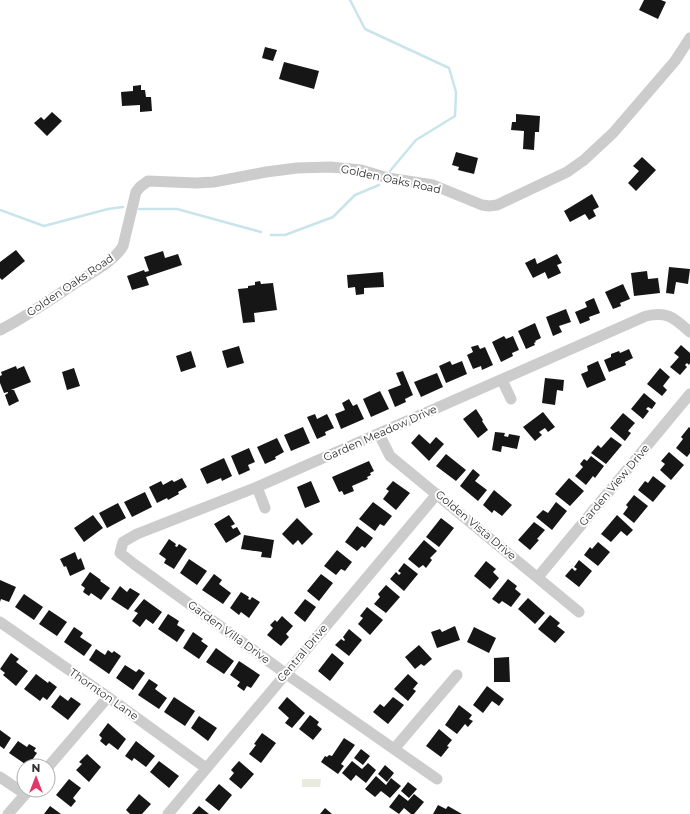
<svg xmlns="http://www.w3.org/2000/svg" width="690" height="814" viewBox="0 0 690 814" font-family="Montserrat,sans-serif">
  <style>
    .green { fill: #e8ebdd }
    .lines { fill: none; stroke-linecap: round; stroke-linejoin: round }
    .stream { stroke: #c9e5eb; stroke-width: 2.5 }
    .building { fill: #161616 }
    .minor { stroke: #ccc; stroke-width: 11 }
    .labels { text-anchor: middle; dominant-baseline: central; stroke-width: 4; stroke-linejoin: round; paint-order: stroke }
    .street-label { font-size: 11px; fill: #2f2f2f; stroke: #fff }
  </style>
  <rect width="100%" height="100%" fill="#fff"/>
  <path class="green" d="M302,779H321L320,787H302Z"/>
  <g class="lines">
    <path class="stream" d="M350,0L365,29L449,68L456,92L455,116L416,140L390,171
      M139,209H177L261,232
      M0,210L44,226L108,209L123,207
      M271,235H285L333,217L355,195L379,185"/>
  </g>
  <path class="building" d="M644,0H661L666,2L658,19L639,10Z
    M265,47L277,50L273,61L262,58Z
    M284,62L319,71L314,89L279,79Z
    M141,85V90H145L146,97H151L152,111L140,112V105L122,106L121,92L133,91V86Z
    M52,112L62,121L47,136L34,123L41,117L44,120Z
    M516,114L540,116L539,132H535L534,150L523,149L524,131L511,130L512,122H516Z
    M456,152L478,158L474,174L458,170L459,167L452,165Z
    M642,157L656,170L636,191L628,183L639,171L633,166Z
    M592,194L599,207L593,210L596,216L589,220L585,214L570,222L564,211Z
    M16,250L25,261L2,280L0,278V262Z
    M163,251L165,258L178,254L182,265L146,277L149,285L132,290L127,276L144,270L145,272L149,271L144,257Z
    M557,254L562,263L557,265L561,273L548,279L545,272L533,278L525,263L535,258L537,264Z
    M669,267L690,269L688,284L676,282L674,294L666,293Z
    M647,271L648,279L658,278L660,293L634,296L631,273Z
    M383,272L384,287L364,288V294L356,295L355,287L348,288L347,275Z
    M260,281L261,284L273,283L277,310L254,313L255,322L243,323L238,289L248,288V286L255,285V282Z
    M623,284L630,299L620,303L621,306L613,309L605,292Z
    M594,298L600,313L589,317L590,320L580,324L575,312L587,307L585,302Z
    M566,309L571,322L559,326L562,332L553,336L546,317Z
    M535,323L541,338L535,341L536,342L534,343L535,345L526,349L518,331Z
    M504,336L506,339L513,336L519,350L512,353L513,356L501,362L492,342Z
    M478,345L480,349L485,347L493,365L482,370L481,366L473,369L467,355L473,352L471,347Z
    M681,345L690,353V363L689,365L687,363L685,365L687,367L680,375L670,367L679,357L674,353Z
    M239,346L244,363L227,368L222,351Z
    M629,349L633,358L625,362L626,365L609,372L604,360L611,357V354L619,351L620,353Z
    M191,351L196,367L181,372L176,356Z
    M450,361L452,365L462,361L467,374L446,383L439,366Z
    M598,361L606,380L587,388L581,374L588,371L587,366Z
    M16,366L17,369L24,366L31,382L11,390H14L19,401L9,406L5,395L8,393V392L4,393L0,383V376L2,375L1,372Z
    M74,368L80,386L67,390L62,372Z
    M660,368L670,377L663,386L667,390L662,396L647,384Z
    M403,371L413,395L405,399L406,402L395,407L388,390L401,385L396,373Z
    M437,373L443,387L421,397L414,382Z
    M545,378L564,380L563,391L557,390L555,405L542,403Z
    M380,391L389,409L371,417L363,399Z
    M644,393L656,403L652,409L648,407L646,409L649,411L643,419L631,409Z
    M349,399L353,406L357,404L364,419L341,429L335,414L345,410L342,403Z
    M476,409L483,420L482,421L488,430L478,438L463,419Z
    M543,412L555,427L548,432L545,428L539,432L542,435L535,441L523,427Z
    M623,413L635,423L628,431L631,433L625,441L610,428Z
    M315,414L317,419L327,414L334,428L325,432L326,435L317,439L307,417Z
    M303,427L310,443L291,451L284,435Z
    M689,427L690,428V453L687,457L676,448L683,439L681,437Z
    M495,432L505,433L504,436L508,437L509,434L520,436L517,449L502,446L501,452L492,450Z
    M419,434L430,444L436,437L444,444L429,461L411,443Z
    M611,437L622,445L606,464L591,453L598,445L601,448Z
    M277,438L284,452L275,457L276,459L265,464L257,447Z
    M249,448L255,462L248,465L250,470L239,475L231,456Z
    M669,452L684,465L671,480L660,470L665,464L661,461Z
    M446,454L466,470L456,481L436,466Z
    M591,456L604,466L595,478L593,476L586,485L575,476L583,467L580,464L584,459L587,461Z
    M224,458L232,476L222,481L221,478L207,484L200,469Z
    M369,461L374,471L370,473L371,475L367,477L368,479L352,486L354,491L344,495L342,491L339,492L332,477Z
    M473,469L480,475L475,481L487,490L478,501L460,486Z
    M653,476L666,486L653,502L638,490L645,481L648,483Z
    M182,478L187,487L178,492L179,494L168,500L167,498L157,503L149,487L161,481L163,485L172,480L174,482Z
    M569,478L584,491L570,506L555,494Z
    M311,481L320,502L305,508L297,487Z
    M393,481L410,493L396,510L383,499L389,491L386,489Z
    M494,490L512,505L502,516L494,510L492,513L483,505Z
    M145,492L152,507L132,517L124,502Z
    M634,495L648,506L634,523L623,514L628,507L626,505Z
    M373,502L392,516L384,526L380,524L375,531L359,519Z
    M556,502L567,511L552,530L536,517L543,510L548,513Z
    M118,503L126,518L107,528L99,513Z
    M93,515L103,528L84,542L74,528Z
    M229,515L235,524L231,526L233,529L237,527L241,534L226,543L214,524Z
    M617,515L633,530L627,536L621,531L611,542L601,534Z
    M297,518L313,534L302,545L298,540L293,545L282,534Z
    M441,518L454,528L439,547L426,537Z
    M534,522L545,530L537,539L539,540L530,550L518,540Z
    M357,526L373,538L365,548L362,546L357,551L345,542Z
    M244,535L274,540L271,558L261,557L262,552L241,549Z
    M169,539L176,544L175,546L177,547L179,544L187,549L174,569L164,563L166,559L159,554Z
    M424,540L437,551L430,558L432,560L426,568L423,565L419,568L408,559Z
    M598,542L610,552L598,566L584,555L590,547L592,549Z
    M337,550L352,562L345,571L341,569L336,575L324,566Z
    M75,552L78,560L81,558L85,569L70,576L66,566L64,567L60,559Z
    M189,559L207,571L197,585L180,573Z
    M579,560L592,571L579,587L565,576L572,568L575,571L577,569L574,567Z
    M486,561L496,569L493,572L499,578L490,589L474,576Z
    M404,563L418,574L404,591L390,579L396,572L399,575L401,573L398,571Z
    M90,572L101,580L100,581L110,588L101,600L91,593L89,596L83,592L85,588L81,585Z
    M214,574L222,580L219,584L231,593L223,604L202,590Z
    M321,574L333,583L319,601L307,591Z
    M508,579L517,586L515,589L521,594L511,607L502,601L499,604L492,599Z
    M0,580L16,587L9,602L1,599L0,602Z
    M386,585L400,597L386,613L374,604L380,597L378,594Z
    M120,586L127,592L130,588L140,594L128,610L111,599Z
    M241,592L249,597L248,599L250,600L252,597L260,602L249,618L241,612L239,615L230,608Z
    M24,594L43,607L34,620L15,607Z
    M528,598L545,613L535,624L518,609Z
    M144,599L162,612L153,624L146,619L140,627L132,621L138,613L134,611Z
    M305,599L316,607L305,622L294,613Z
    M367,607L383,620L370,635L358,624L363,618L360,616Z
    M49,610L67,622L57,636L39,624Z
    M168,614L179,621L177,625L185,630L177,642L158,629Z
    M550,615L560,623L557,626L565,632L555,643L538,629Z
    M282,616L293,626L286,634L289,637L281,646L267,635L273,628L270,625L275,620L277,622Z
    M455,626L460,640L437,648L431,632L440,629L442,632Z
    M74,627L83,633L80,637L92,645L84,656L64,642Z
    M474,627L496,638L489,653L467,642Z
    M349,629L362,640L349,656L335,645L341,639L344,641L345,640L343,637Z
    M193,632L203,639L201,641L208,646L199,659L183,648Z
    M419,645L432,659L424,666L421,664L415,669L405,657Z
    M216,648L234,661L224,674L206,662Z
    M96,649L105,655L108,650L112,653L114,651L121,656L109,674L89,660Z
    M11,653L19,659L16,662L28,671L16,686L3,675L5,673L0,669Z
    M332,653L344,663L330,681L318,671Z
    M509,657L510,682H494V658Z
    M239,661L260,675L251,688L247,686L244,691L237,686L240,682L230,675Z
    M125,665L136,672L139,669L145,673L133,690L116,678Z
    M36,674L48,683L49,681L57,687L47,700L43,697L40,701L24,689Z
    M408,674L418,683L413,689L416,691L408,701L394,689Z
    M149,679L158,685L155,689L167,698L159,709L138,695Z
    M487,686L504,699L499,706L492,701L483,713L473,705Z
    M60,695L68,701L71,697L81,704L68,720L51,707Z
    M174,697L195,711L185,726L164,712Z
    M287,697L305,713L292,728L285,723L289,718L278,708Z
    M393,697L404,705L388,724L373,712L380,704L384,707Z
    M459,705L472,715L469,719L473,721L468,727L465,724L457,734L445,725Z
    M310,715L319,722L317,725L322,729L313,740L299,729Z
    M199,716L217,728L208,741L191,728Z
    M108,723L126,739L118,750L109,743L106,746L100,741L102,738L99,735Z
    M439,729L452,740L447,746L449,747L441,757L426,746Z
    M0,730L11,738L4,749L0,746Z
    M262,733L276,743L261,763L249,754L256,745L254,744Z
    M344,738L355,745L341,764L344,766L338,774L321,762L325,756L327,757L329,755L332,756Z
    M18,741L27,747L29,744L36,748L34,751L37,753L28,766L9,753Z
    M136,741L155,756L146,767L134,758L132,761L125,756Z
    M361,749L370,756L363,765L354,758Z
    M87,754L101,767L89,782L76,770L82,764L79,762Z
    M159,761L179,776L169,788L150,772Z
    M239,761L254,774L241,789L229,779L234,773L231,770Z
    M352,761L362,769L368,763L376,770L366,783L356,775L351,781L342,773Z
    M385,765L394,773L387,782L378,774Z
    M376,776L386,785L391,778L401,786L390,798L381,791L375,797L365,789Z
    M69,779L81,788L73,798L76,801L71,807L56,795Z
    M408,782L417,789L409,798L401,791Z
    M219,784L232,795L219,811L205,800Z
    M139,794L151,804L142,814H130L126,810Z
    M399,794L408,801L414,794L424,802L414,814H411L404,808L399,814L389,807Z
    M438,805L446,809L448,806L462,814H433Z
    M50,806L61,814H44Z
    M199,806L209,814H192Z
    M325,808L332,814H320Z"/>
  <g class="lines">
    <path class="minor" d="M0,330C26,317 50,300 74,284C90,273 113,263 123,246L136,192L140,187L148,181L196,183L214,182L266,172L297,168L330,167L361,170L388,178L433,185L482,205L489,206L497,205L567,172L584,160L613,133L675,61L690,38
      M502,380L511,399
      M379,434L390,456L579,612
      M257,487L265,508
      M538,577L690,394
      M0,622L108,697L206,768
      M394,749L457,675
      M48,767L108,697
      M0,777L25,794
      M437,779L285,673L134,564L120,553L123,542L137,534L257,487L646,316C668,311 674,318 690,332
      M8,814L29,790
      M168,814L437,494"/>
  </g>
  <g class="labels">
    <g class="street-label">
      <text transform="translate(391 179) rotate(12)">Golden Oaks Road</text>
      <text transform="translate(70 285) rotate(-34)">Golden Oaks Road</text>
      <text transform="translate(380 433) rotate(-24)">Garden Meadow Drive</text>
      <text transform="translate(614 485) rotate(-50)">Garden View Drive</text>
      <text transform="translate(476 525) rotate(40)">Golden Vista Drive</text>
      <text transform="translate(229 632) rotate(36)">Garden Villa Drive</text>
      <text transform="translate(302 653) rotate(-50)">Central Drive</text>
      <text transform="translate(104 694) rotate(35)">Thornton Lane</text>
    </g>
  </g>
  <g transform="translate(36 778)"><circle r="19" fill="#ffffff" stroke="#acacac"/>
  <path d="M0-3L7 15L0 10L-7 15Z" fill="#e13669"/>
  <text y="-6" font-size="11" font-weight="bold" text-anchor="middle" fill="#2f2f2f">N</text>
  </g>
</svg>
